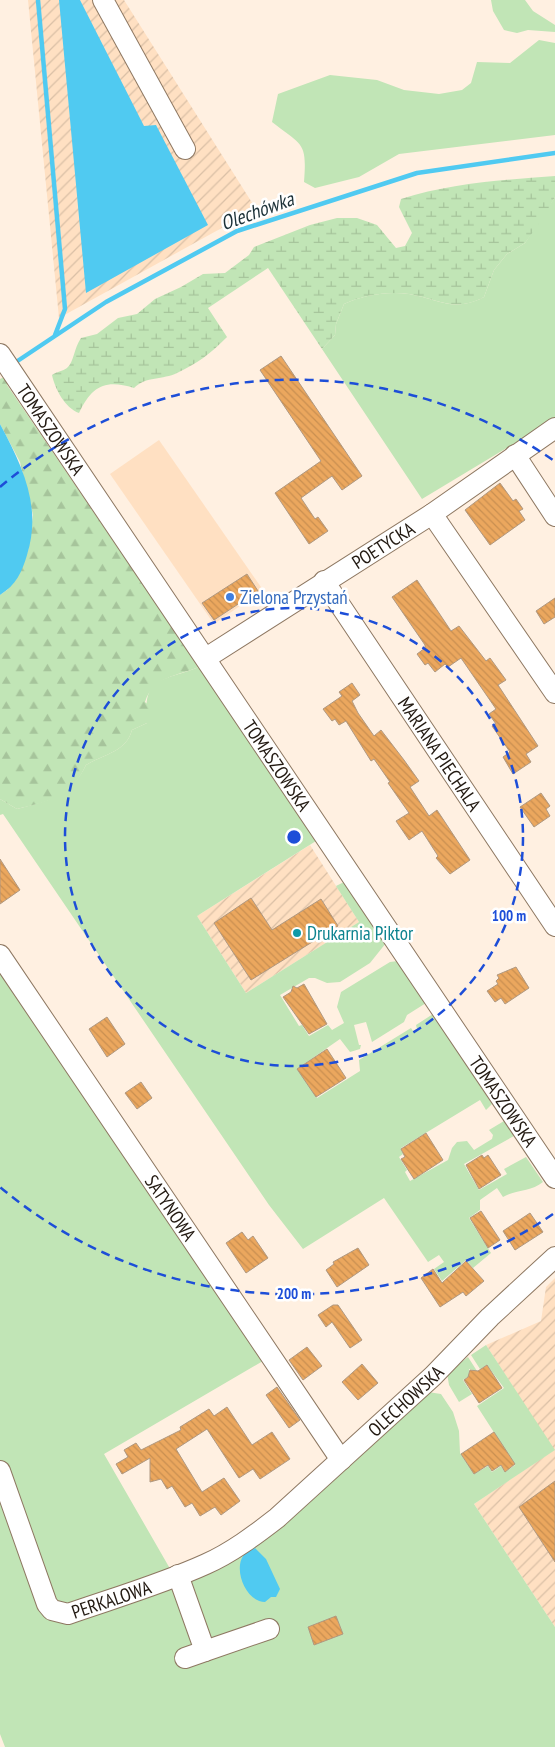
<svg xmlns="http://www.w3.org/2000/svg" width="555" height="1747" viewBox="0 0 555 1747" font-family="'PT Sans Narrow',sans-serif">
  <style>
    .built { fill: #ffe0c2 }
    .industrial { fill: url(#industrial-furrows) }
    .green { fill: #c1e5b6 }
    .forest { fill: url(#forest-firs) }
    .wetland { fill: url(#wetland-marsh) }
    .water { fill: #50caf1 }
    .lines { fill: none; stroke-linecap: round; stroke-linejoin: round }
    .stream { stroke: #50caf1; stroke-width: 4.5 }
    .building { fill: url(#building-back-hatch); stroke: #af9881 }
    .minor-casing { stroke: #8e7862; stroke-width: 22 }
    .minor { stroke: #fff; stroke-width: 20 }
    .ring { fill: none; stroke: #1d4ed8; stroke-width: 2.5; stroke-dasharray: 9 6 }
    .shop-dot { fill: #3f7fe0; stroke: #fff; stroke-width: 2 }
    .culture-dot { fill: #0f9aa8; stroke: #fff; stroke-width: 2 }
    .labels { text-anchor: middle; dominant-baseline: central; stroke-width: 5; stroke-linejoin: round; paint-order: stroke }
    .street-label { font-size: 19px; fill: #221911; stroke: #fff }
    .shop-label { font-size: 19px; fill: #366cbe; stroke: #fff; text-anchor: start }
    .culture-label { font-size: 19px; fill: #0d838f; stroke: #fff; text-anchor: start }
    .water-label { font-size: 20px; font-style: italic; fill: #1c3138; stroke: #fff }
    .centre { fill: #1d4ed8; stroke: #fff; stroke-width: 2.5 }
    .ring-label { font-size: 15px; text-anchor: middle; font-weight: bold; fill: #1d4ed8; stroke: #fff; stroke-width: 5; stroke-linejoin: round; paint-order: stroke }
  </style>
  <defs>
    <pattern id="industrial-furrows" width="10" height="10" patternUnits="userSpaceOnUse" patternTransform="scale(1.25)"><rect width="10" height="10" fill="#ffe0c2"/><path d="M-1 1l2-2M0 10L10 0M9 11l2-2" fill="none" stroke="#dac0a6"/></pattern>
    <pattern id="forest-firs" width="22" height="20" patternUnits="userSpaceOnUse" patternTransform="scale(1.25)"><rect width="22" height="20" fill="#c1e5b6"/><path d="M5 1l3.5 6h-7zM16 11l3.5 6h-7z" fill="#a6c49b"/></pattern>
    <pattern id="wetland-marsh" width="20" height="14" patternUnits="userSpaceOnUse" patternTransform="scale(1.25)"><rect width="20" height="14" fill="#c1e5b6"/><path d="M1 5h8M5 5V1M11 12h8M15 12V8" fill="none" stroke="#a6c49b"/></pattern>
    <pattern id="building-back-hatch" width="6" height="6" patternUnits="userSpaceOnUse" patternTransform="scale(1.25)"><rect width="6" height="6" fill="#eba75e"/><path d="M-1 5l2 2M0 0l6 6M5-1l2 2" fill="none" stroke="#c98f51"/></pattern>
  </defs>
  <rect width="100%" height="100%" fill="#fff0e1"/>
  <path class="built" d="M159,440L263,590L214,624L110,474Z"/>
  <path class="industrial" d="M28,0H124L256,209L59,318Z
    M310,845L359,922L246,993L197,916Z
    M555,1278V1627L474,1504L554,1450L486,1345L541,1321L546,1287Z"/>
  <path class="green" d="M491,0H525L533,11L555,25V32L528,30L517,33L504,30L493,11Z
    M539,40L555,43V135L399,154L359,177L315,188L304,182C307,142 303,146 272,122L278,94L330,75L377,80L404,90L439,94L462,90L471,83L477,62L510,63Z
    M555,197V419L422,499L322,349L335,335L336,324L344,304C364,295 387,291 409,294C439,299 453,313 484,297L494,270L507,254L525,243Z
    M199,667L316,841L197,916L246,993L359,922L336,886L344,882L386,943L370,963L340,982L327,983L315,978H309L280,995L299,1026L302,1025L309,1036L328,1025L332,1030L344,1023L337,1007L341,992L390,962L398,961L426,1003L407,1015L404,1022L372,1042L366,1022L354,1025L359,1045H361L360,1049L350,1052L340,1039L297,1069L317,1098L360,1071L359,1060L411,1028L413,1031L417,1029L416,1025L433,1014L492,1104L486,1110L480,1100L401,1148L403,1154L399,1157L407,1170L405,1172L410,1181L448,1160L452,1148L457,1142L467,1141L474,1150L492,1139L493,1135L489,1130L504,1121L514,1136L464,1164L479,1190L507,1174L504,1169L526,1157L543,1182C531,1192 517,1189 503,1197L497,1188L480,1200V1210L469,1218L491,1253L473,1268L466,1260L442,1281L434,1269L444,1262L439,1255L428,1262L384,1198L303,1249L269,1205L3,814L0,815V799L17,809C48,801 71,796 86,765C104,754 126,752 132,730L147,723C142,674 163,682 199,667Z
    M0,959L208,1247L280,1351L104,1454L180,1586L428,1392L441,1394L453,1412L459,1431L460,1453L474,1474L488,1466L492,1472L501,1466L505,1472L515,1465L477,1406L504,1388L487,1365L480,1369L471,1355L486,1345L555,1450L474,1504L555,1627V1747H5L0,1734Z
    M468,1357L477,1371L469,1369V1376L463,1380L472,1394L459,1402L449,1385L447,1373Z"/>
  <path class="forest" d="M4,377L9,383L7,385L199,667C178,676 153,676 145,702L155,711L147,723L132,730C126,752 104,754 86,765C71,798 49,801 17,809L0,799V595L7,590L28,551L33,515L20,462L0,424V379Z"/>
  <path class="wetland" d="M555,176V197L543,218L525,243L507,254L494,270L484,297C454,313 439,299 409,294C388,291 364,295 344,304L336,324L335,335L322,349L268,268L208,308L227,337C210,354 198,363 177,373C163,380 146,376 134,388C105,379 92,386 79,413C65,408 55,389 52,375C56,372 63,371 67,368C74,362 74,348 81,338L97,334L118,318L137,314L155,299L181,287L203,274L225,273L249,255L254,247L310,225L337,218H357L377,225L396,248L405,246L412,233L399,207L401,199C451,183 503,180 555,176Z"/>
  <path class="water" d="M59,0H80L144,126L156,125L208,225L86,293Z
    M0,424C23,467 42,507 27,555C22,572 16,585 0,595Z
    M255,1548L266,1559L280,1589L276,1597H271L265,1602C242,1602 227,1554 255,1548Z"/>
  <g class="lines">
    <path class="stream" d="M38,0L65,309L55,335
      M13,364L106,302L237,231L417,173L555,153"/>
  </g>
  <path class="building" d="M281,356L362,476L342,490L332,476L301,498L315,519L318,517L328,531L309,544L275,493L321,461L260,370Z
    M500,483L513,501L516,499L523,509L519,511L525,520L490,545L465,510Z
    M247,574L258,591L214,620L202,603Z
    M417,580L451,631L459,626L486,661L490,658L506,680L498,685L538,746L526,754L531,762L513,774L503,757L510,752L492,726L496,724L489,714L496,709L461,658L448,667L445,664L435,672L428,663L425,665L417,654L425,648V645L392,597Z
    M555,598V617L544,624L536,611Z
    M352,683L360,695L352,701L358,713L374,736L381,730L404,760L419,781L410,787L429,816L437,810L470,860L450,874L436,858L438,856L422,831L409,840L396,821L409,813L388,783L390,782L374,759L371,761L346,721L339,725L335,719L332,721L323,709L342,696L339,692Z
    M541,793L550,806L546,809L550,816L534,827L520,807Z
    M0,859L20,890L0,904Z
    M251,898L272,930L321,899L338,926L251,980L214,923Z
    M516,967L529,988L505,1004L501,998L495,1002L487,991L498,984L496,981L499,978L497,975Z
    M304,984L327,1024L309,1034L283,997L291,992L293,986L297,988Z
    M107,1017L125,1044L107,1057L89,1029Z
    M327,1049L346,1078L316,1097L297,1069Z
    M141,1082L152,1098L137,1109L125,1093Z
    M426,1133L443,1160L414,1179L401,1159L405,1157L401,1149Z
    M482,1155L484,1158L488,1155L501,1175L479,1189L466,1165Z
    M481,1211L500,1240L488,1248L470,1218Z
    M530,1213L543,1232L515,1250L503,1231Z
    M242,1232L248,1240L253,1236L268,1258L246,1273L226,1243Z
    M358,1248L369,1265L337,1287L326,1270L334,1264L333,1262Z
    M466,1261L484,1281L466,1296L463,1292L440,1307L421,1278L433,1269L442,1283Z
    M333,1305H338L362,1340L350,1348L332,1322L326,1327L318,1315Z
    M307,1347L322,1366L303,1380L289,1360Z
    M362,1364L378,1383L358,1400L342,1382Z
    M487,1365L502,1388L479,1403L464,1380L468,1377L470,1370L478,1371Z
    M277,1387L300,1420L289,1428L266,1395Z
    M227,1407L252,1445L272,1432L290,1459L260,1479L253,1469L239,1478L207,1429L176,1449L202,1492L224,1478L240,1501L221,1515L215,1507L200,1516L192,1503L185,1507L172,1486L167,1489L161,1479L150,1482V1458L122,1474L116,1464L128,1457L124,1450L136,1443L141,1450L181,1430L180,1427L209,1409L214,1416Z
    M494,1432L515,1464L505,1472L501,1465L492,1471L488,1465L474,1474L461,1454Z
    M555,1481V1562L519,1507Z
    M336,1616L343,1634L314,1645L308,1627Z"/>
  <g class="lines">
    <defs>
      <g id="minor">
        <path d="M103,0L185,149"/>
        <path id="s1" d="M0,354L555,1178"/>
        <path d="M515,455L555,516"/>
        <path d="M432,514L555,693"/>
        <path id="s2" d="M324,581L555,926"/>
        <path id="s3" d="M206,658L432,514L555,428"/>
        <path id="s4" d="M0,955L341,1460"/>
        <path id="s5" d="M0,1471L47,1604L52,1610L68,1614C114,1598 162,1584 206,1564C231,1553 255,1535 277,1518L433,1376L490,1317L555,1257"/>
        <path d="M178,1575L205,1651L269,1629"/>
        <path d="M185,1658L205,1651"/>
      </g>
    </defs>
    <use href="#minor" class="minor-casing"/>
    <use href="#minor" class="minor"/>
  </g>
  <g class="ring">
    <circle cx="294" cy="837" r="229"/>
    <path d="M553 1214A457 457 0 0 1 0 1187M0 487A457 457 0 0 1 553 460"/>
  </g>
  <circle class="shop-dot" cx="230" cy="597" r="5"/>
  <circle class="culture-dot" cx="297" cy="933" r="5"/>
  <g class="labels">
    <g class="street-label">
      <text stroke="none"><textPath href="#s1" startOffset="91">TOMASZOWSKA</textPath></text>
      <text stroke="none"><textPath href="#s3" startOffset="210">POETYCKA</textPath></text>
      <text stroke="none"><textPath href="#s2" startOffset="208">MARIANA PIECHALA</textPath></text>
      <text stroke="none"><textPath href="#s1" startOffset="496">TOMASZOWSKA</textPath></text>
      <text stroke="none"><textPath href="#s1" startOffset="901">TOMASZOWSKA</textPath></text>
      <text stroke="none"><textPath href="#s4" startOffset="305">SATYNOWA</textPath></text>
      <text stroke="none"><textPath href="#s5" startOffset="571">OLECHOWSKA</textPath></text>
      <text stroke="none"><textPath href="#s5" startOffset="211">PERKALOWA</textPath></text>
    </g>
    <g class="shop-label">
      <text x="240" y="597">Zielona Przystań</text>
    </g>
    <g class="culture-label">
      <text x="307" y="933">Drukarnia Piktor</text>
    </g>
    <g class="water-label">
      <text transform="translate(257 211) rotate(-20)">Olechówka</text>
    </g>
  </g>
  <circle cx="294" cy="837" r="8" class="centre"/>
  <g class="ring-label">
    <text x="509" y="921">100 m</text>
    <text x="294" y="1299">200 m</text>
  </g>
</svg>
